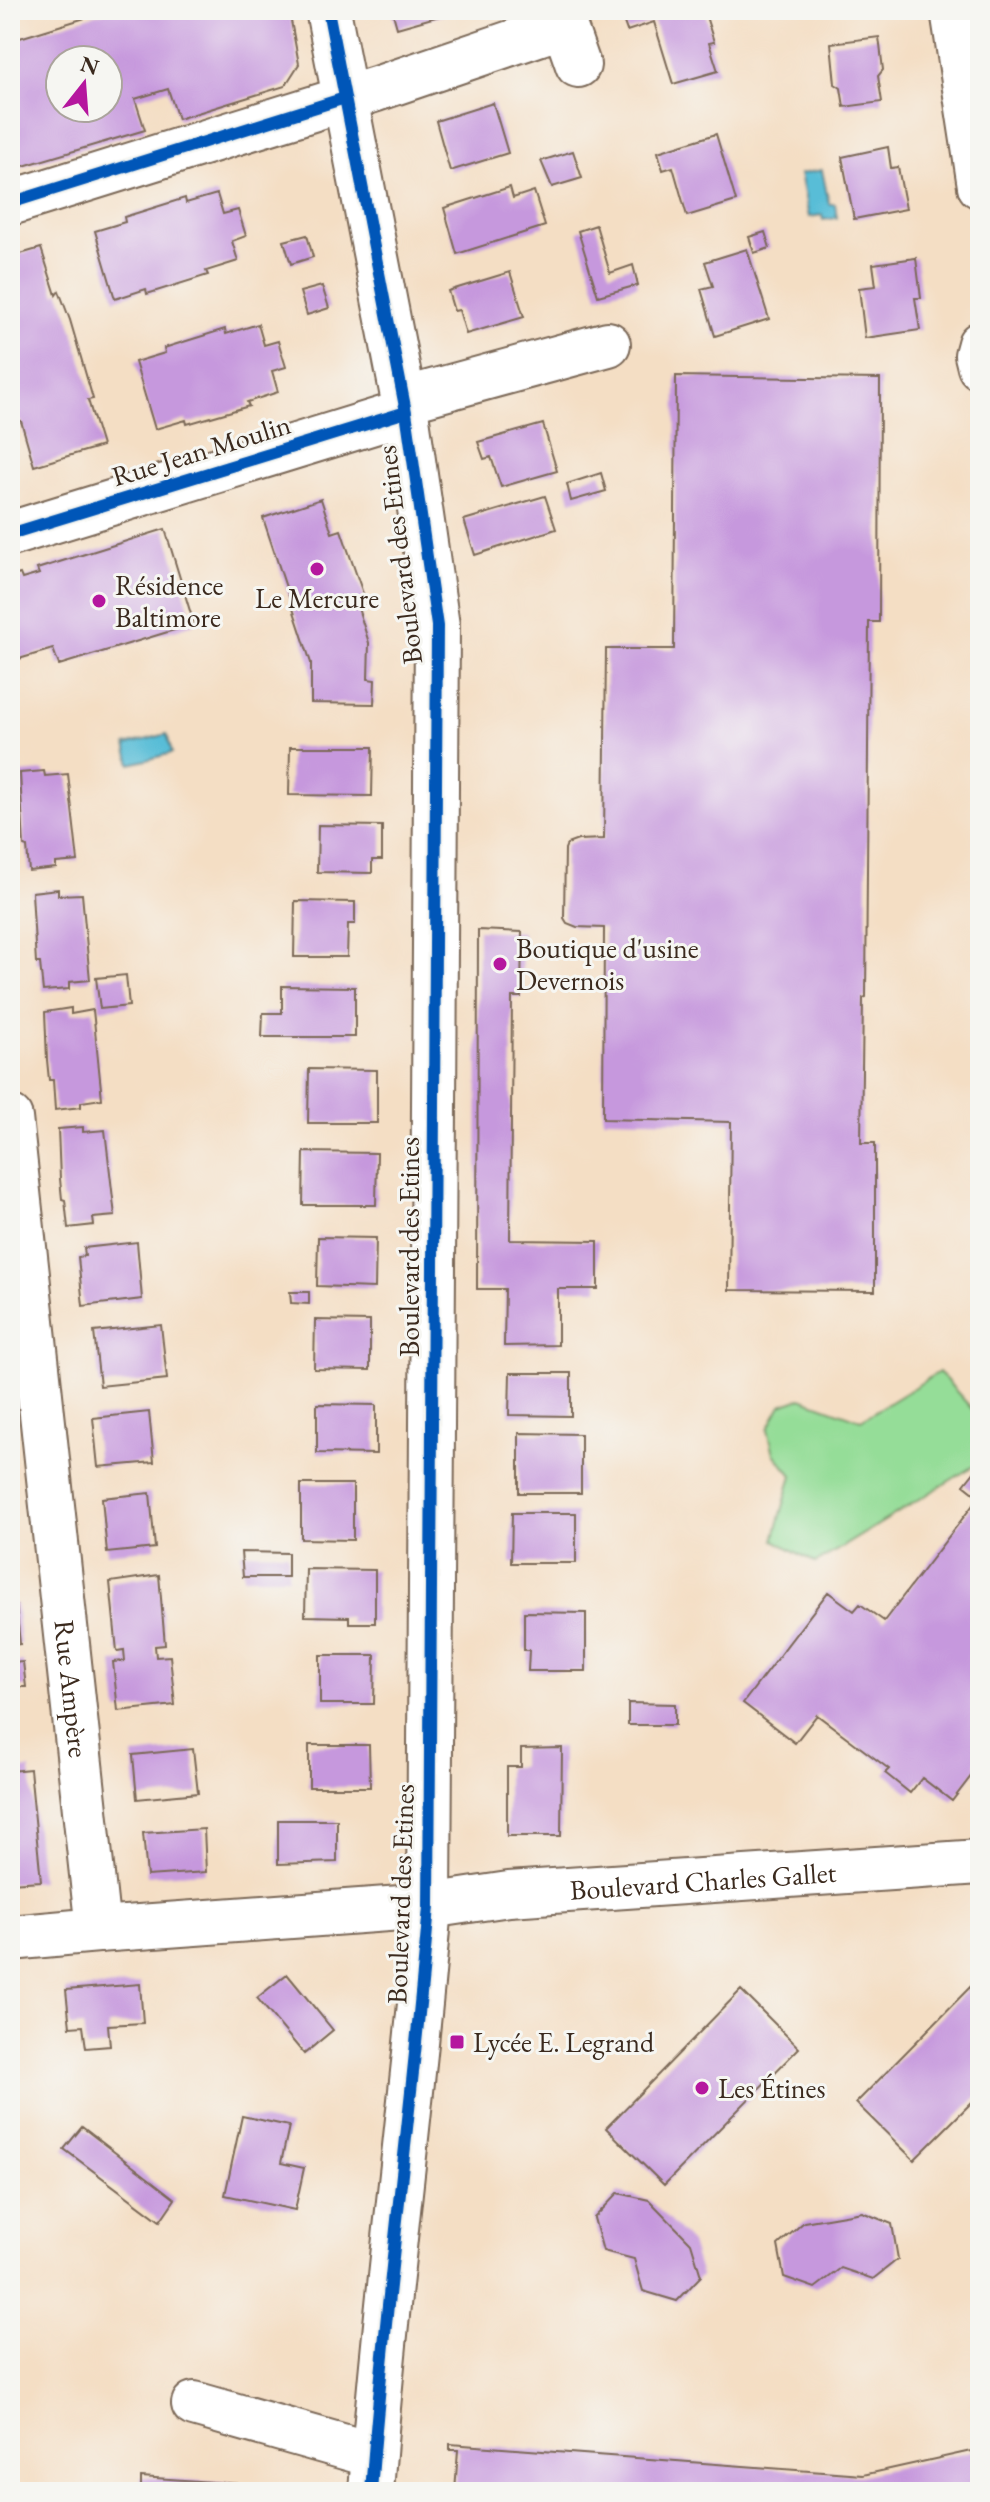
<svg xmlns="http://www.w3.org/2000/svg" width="990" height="2502" viewBox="0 0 990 2502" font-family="'EB Garamond',serif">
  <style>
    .green { fill: #95dd98; stroke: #68845b; stroke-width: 2 }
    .water { fill: #59bdd7; stroke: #4a747a; stroke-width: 2 }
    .building { fill: #c698dd; fill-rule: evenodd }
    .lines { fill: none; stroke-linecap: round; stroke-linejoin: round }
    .minor-casing { stroke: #7c6958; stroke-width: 48 }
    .minor { stroke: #fff; stroke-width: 44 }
    .cycleway-casing { stroke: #f6f6f2; stroke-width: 17 }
    .cycleway { stroke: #0057b8; stroke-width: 12 }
    .poi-dot { fill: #b5179e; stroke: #f6f6f2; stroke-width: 3 }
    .labels { text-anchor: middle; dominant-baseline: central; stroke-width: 6; stroke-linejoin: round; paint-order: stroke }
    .street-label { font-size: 28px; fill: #3b2a1e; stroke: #f6f6f2 }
    .poi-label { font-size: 28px; fill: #3b2a1e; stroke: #f6f6f2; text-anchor: start }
  </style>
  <rect width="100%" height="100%" fill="#f6f6f2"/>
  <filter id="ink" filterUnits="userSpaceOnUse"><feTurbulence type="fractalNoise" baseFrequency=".0125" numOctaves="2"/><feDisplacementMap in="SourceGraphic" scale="16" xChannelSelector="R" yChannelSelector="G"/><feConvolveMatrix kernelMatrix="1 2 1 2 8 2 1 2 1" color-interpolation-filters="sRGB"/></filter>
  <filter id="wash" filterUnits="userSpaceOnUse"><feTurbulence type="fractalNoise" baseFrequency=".006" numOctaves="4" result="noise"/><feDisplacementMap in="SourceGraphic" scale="32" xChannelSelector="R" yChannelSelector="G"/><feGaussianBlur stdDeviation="1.8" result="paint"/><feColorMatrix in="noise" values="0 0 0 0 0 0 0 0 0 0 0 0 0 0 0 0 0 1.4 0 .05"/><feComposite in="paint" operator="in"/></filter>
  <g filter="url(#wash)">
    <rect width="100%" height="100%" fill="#f4dec4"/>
    <path class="green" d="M939,1372L980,1418V1462L816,1563L774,1540L792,1475L774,1454L768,1429L781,1405L801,1398L861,1420Z"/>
    <path class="water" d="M822,170L829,204H835L837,218L823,220L822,215L809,217L800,174Z
      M167,734L172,753L131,764L126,745Z"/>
    <g id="blocks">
      <path class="building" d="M111,10H289L299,64L285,86L178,119L168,89L135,99L145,130L10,170V41ZM60,60H108V108H60Z
        M392,10H456L457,11L397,28Z
        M632,10H704L714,42L709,43L718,71L673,84L654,22L627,31L621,14Z
        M879,37L883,70L878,76L882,102L844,107L841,88L835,84L831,43Z
        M493,103L508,153L450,171L436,121Z
        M716,134L736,201L687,216L673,167L663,170L658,152Z
        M888,147L891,168L898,167L906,209L854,219L842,157Z
        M573,151L582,178L552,187L541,161Z
        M510,187L513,198L534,191L545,226L457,254L444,208Z
        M217,194L223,214L238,210L246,236L232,241L238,261L206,271L208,275L147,294L146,289L115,299L95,231L125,222L124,217L185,198L186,203Z
        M596,225L610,273L633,265L638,285L598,296L578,231Z
        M765,232L770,248L754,253L749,237Z
        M307,235L313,257L291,264L284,241Z
        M41,248L56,295L59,291L70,320L93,399L88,400L102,446L34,466L21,421L16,422L10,403V257Z
        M747,249L769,319L715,336L701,289L713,286L705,262Z
        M916,258L921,298H915L920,330L865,338L859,288L876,286L873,264Z
        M510,272L524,317L466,334L459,310L454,311L448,291Z
        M322,286L329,308L307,315L300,292Z
        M258,324L264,345L278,341L286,367L272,371L278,392L247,402L249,406L187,424L186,420L155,429L135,362L165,353L164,348L225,329L226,334Z
        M676,376L880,379L879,622H869L866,997L863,998L861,1143H875V1291L729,1290L731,1122L603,1119L604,928L577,927L567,923L564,918L565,849L567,844L578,840L604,839L606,649H674Z
        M543,424L557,471L501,487L491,457L484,459L478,442Z
        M601,473L606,491L571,501L567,484Z
        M545,496L556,529L475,555L464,520Z
        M321,499L332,533L341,530L367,605L358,608L369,643L368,679L375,680L374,704L311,703V663L263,518Z
        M165,529L194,624L59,665L53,649L12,661L17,678L10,681V577L20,574L22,579L39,574L37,569Z
        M290,747H373L372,796L289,795Z
        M44,771L45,776L68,774L78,861L56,863V868L29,871L27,847L24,846L20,773Z
        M318,825L382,826V860H372V873L317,872Z
        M58,889V895L82,894L90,980L69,982V989L43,991L40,963H36L32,892Z
        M295,901L355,902V924H348L347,957H294Z
        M478,930L522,932L521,997H512L510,1240L598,1241V1289H558V1345L504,1346L505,1289H477Z
        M126,975L129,1006L100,1009L96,978Z
        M282,986L355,987V1037H262L263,1013H282Z
        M71,1008V1014L93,1010L102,1099L81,1102V1107L55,1110L53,1080H49L47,1060L45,1012Z
        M309,1069L377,1070V1123H308Z
        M83,1127V1132L105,1130L115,1216L93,1218L94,1225L68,1228L65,1200L62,1199L60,1179L58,1129Z
        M304,1152L377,1153L376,1205H303Z
        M318,1237L376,1238L375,1288L317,1286Z
        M137,1242L142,1299L83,1306L78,1257L85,1256L84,1248Z
        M290,1292H309V1304L291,1303Z
        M315,1320L370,1321V1370L314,1369Z
        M161,1325L167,1379L100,1386L94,1332Z
        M510,1373H571V1416L509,1415Z
        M317,1404L376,1405V1454L317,1453Z
        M149,1412L154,1462L98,1467L93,1418Z
        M519,1433L581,1434V1493H519Z
        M976,1470L980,1473V1757L975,1764L978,1767L952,1801L922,1778L910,1793L885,1773L889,1769L817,1715L795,1743L743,1703L828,1592L854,1611L860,1604L884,1621L979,1497L964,1485Z
        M301,1484H353V1540L301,1539Z
        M150,1493L155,1548L107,1553L102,1498Z
        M512,1513H576V1563H511Z
        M241,1552L288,1553V1577H243Z
        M306,1569L375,1570V1623H349V1617L305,1616Z
        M159,1575L165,1645L155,1646L156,1657L170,1656L175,1705L118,1711L113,1662L125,1661L124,1650L117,1651L110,1582Z
        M10,1604H16L20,1644L10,1645Z
        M524,1612L586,1613V1671H528L529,1650H524Z
        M320,1655H375L374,1704H320Z
        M23,1662L26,1687H15L18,1716H10V1663Z
        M628,1703L675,1704V1725H628Z
        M309,1745H369L370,1787H309Z
        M562,1748L561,1836H507V1767H521V1749Z
        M193,1749L198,1793L137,1799L133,1755Z
        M30,1769L41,1881L10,1883V1771Z
        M278,1820H337V1862L278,1864Z
        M204,1829L206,1872L147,1876L143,1833Z
        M287,1974L333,2030L304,2054L257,1998Z
        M980,1977V2094L914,2160L856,2103Z
        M140,1984L143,2023L108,2025L110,2046L86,2048L83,2026L70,2027L66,1990Z
        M741,1990L799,2048L664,2185L606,2128Z
        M242,2116L289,2126L281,2163L304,2168L295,2210L225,2195Z
        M82,2127L175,2199L160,2221L64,2149Z
        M618,2193L649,2200L691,2243L701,2276L677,2301L643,2291L634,2259L603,2251L594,2218Z
        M862,2212L892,2224L898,2259L873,2279L841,2268L815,2288L784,2277L778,2245L804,2222Z
        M450,2444L863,2475L980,2449V2492H455L458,2450H450Z
        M141,2477L254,2485L253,2492H141Z"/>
    </g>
  </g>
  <g filter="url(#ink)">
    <use href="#blocks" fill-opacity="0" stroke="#7c6958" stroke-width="2"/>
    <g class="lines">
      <defs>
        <g id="minor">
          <path d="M328,10L406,412L437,626L429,1906C413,2102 385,2296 371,2492"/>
          <path d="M953,10L980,186"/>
          <path d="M10,203L376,89L564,25L578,65"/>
          <path d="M980,344L977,355L980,367"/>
          <path d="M403,400L608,344"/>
          <path d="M10,534L406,412"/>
          <path id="s1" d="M10,1118L98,1930L429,1906L509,1894L980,1862"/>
          <path d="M10,1938L98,1930"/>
          <path d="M194,2404L373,2455"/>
        </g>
      </defs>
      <use href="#minor" class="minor-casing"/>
      <use href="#minor" class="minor"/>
      <defs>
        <path id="cycleway" d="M328,10L406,412L437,626L429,1906C413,2102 385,2296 371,2492
          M10,203L345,98
          M10,534L406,412"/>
      </defs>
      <use href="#cycleway" class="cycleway-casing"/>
      <use href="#cycleway" class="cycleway"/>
    </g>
  </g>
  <g class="poi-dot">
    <circle cx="317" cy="569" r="8"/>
    <circle cx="99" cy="601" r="8"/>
    <circle cx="500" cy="964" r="8"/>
    <rect x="449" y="2034" width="16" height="16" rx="4"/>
    <circle cx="702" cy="2088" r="8"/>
  </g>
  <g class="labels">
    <g class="street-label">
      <text transform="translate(201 450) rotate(-17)">Rue Jean Moulin</text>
      <text transform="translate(399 555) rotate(-97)">Boulevard des Etines</text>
      <text transform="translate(409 1247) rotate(-90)">Boulevard des Etines</text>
      <text stroke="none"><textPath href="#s1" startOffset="574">Rue Ampère</textPath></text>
      <text stroke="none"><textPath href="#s1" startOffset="1424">Boulevard Charles Gallet</textPath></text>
      <text transform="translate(400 1894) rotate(-88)">Boulevard des Etines</text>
    </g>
    <g class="poi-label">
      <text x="115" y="585">Résidence<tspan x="115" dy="32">Baltimore</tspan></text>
      <text x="317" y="598" text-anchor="middle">Le Mercure</text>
      <text x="516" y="948">Boutique d'usine<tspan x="516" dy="32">Devernois</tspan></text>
      <text x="473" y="2042">Lycée E. Legrand</text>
      <text x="718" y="2088">Les Étines</text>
    </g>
  </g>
  <rect width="990" height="2502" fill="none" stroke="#f6f6f2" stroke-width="40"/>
  <g transform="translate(84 84) rotate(17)"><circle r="38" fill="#f6f6f2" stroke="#aba49d" stroke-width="2"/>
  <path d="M0-6L14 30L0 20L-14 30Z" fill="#b5179e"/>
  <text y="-12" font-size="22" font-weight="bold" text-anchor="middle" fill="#3b2a1e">N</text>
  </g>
</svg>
